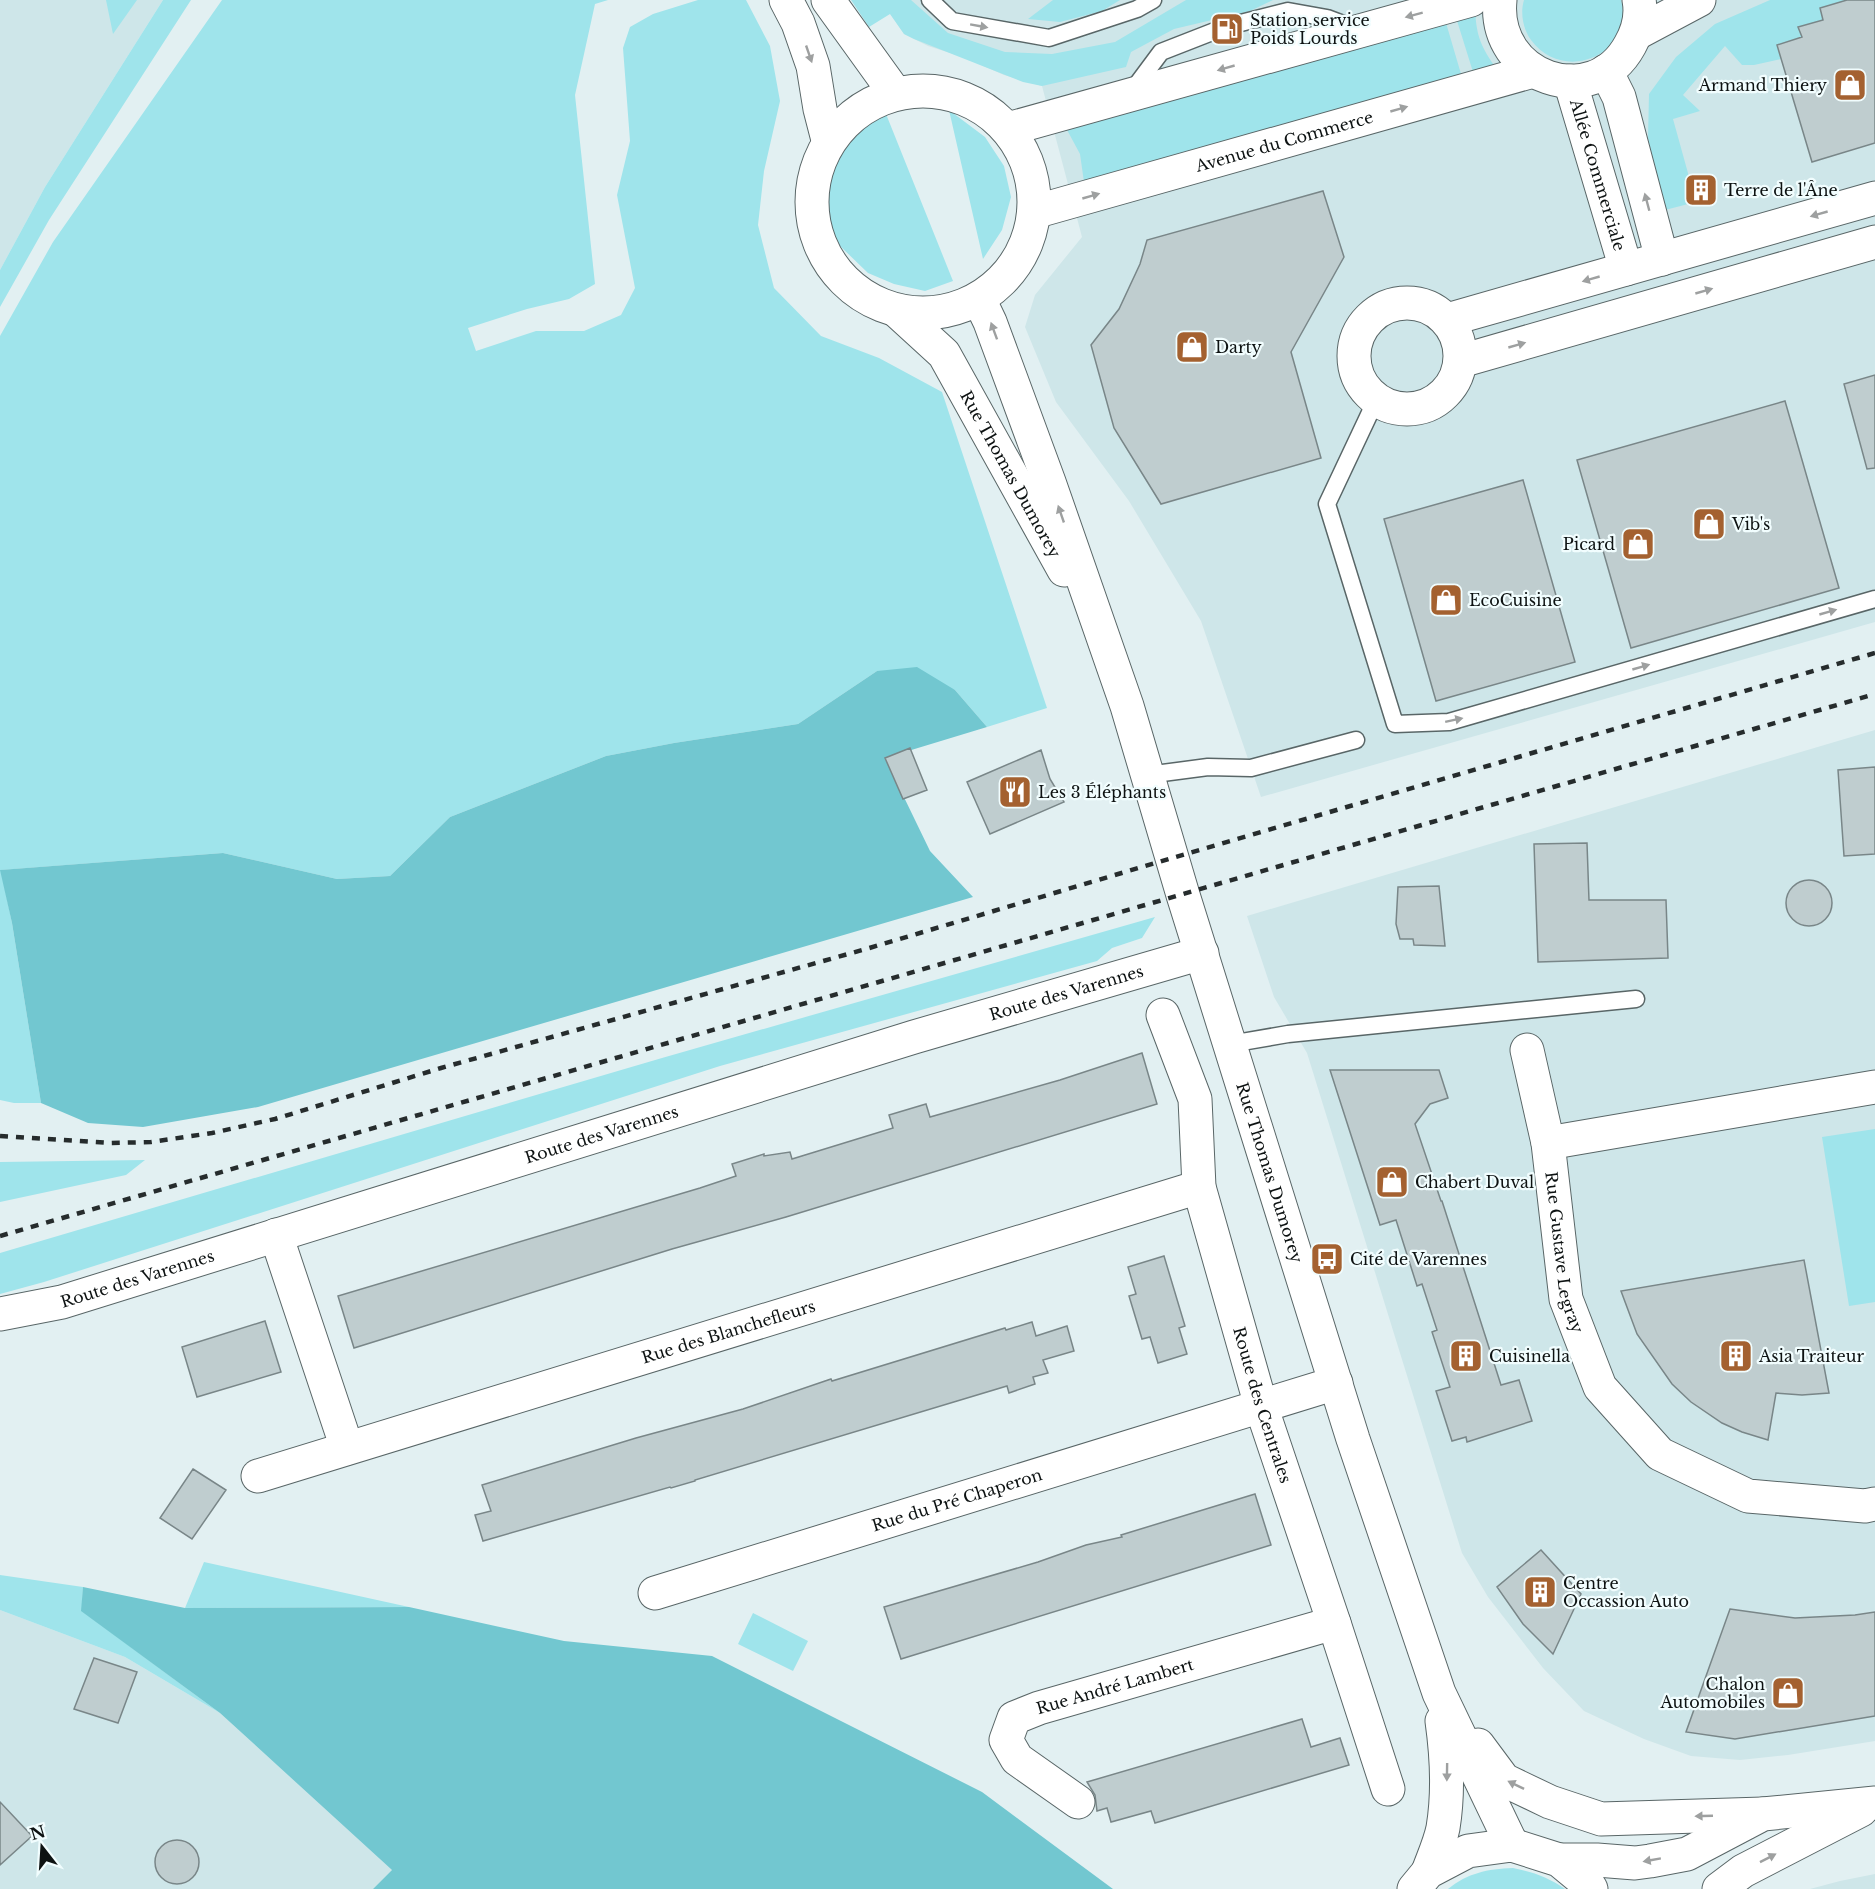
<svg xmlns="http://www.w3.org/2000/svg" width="1875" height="1889" viewBox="0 0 1875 1889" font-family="'Libre Baskerville',serif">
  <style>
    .built { fill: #cee6e9 }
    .green { fill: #9fe4eb }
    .forest { fill: #72c7d0 }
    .building { fill: #bfcdcf; stroke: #798688; stroke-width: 1.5 }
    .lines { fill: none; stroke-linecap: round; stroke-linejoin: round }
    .service-casing { stroke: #596667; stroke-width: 19 }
    .minor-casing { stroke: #596667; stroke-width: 35 }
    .tertiary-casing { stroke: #596667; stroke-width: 35 }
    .secondary-casing { stroke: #596667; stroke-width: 35 }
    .service { stroke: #fff; stroke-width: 16 }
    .minor { stroke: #fff; stroke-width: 33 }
    .tertiary { stroke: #fff; stroke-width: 33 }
    .secondary { stroke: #fff; stroke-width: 33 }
    .rail { stroke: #262c2d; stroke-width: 4.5; stroke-dasharray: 8 8; stroke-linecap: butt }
    .oneway { fill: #9ea0a0 }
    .labels { text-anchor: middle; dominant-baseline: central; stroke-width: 4.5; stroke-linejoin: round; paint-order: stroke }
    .poi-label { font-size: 16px; fill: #0d1212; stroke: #f1fdfe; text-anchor: start }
    .street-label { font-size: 16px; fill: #0d1212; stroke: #f1fdfe }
  </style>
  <rect width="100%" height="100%" fill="#e2f0f2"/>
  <path class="built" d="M0,0H163L45,187L0,270Z
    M881,0H1875V622L1261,797L1201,621L1129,501L1056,402L1025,327L1035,295L1082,237L1042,86L1004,75L963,57L928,46L904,34Z
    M1875,730V1741L1788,1755L1740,1760L1691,1756L1644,1739L1584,1711L1543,1668L1488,1597L1462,1553L1307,1053L1274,997L1247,916Z
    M0,1610L125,1657L220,1713L392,1870L373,1889H0Z
    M1875,1874V1889H1810L1840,1881Z"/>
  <path class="green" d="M106,0H137L113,34Z
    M163,0H191L49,220L0,307V270L45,187Z
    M222,0H608L595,4L575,95L595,284L569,299L527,309L468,328L476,351L536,331H584L621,315L635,288L617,195L630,141L623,48L630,27L653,14L698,0H746L770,46L780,101L764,171L758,225L774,288L821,336L879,358L942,392L1047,708L987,727L955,690L877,671L798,724L674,743L606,756L450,817L390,876L337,879L223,853L1,870L12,923L41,1103H14L0,1100V336L53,242Z
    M851,0H911L948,33L1005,52L1052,54L1115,42L1186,0H1273L1250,11L1174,29L1131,52L1126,67L1042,86L1023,82L914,39L904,34L890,14L869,27Z
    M1053,0H1120L1102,11L1060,22L1028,19Z
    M1524,0H1621C1636,54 1564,85 1531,40C1523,29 1520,13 1524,0Z
    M1770,0H1847L1820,8L1823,20L1799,27L1802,37L1777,45L1781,59L1754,65H1742L1725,46L1683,95L1700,111L1673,119L1696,202L1665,210L1648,138L1649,94L1676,57L1715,24Z
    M1475,7C1476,32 1479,44 1494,65L1473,72L1454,11Z
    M1444,16L1461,74L1084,182L1080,154L1066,128Z
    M884,109L953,281L925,291L894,284L868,273L839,245L821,209L824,171L846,137Z
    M949,110L985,137L1004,166L1011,197L1002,230L983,259Z
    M1155,917L1142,938L1112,948L1097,961L720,1066L44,1282L0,1294V1253L662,1058Z
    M1875,1129V1302L1849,1306L1822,1137Z
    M145,1160L126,1175L0,1202V1162Z
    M204,1562L409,1607L185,1608Z
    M0,1575L83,1587L82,1611L220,1713L125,1657L0,1610Z
    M753,1613L808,1641L793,1671L738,1644Z
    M1513,1868C1533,1872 1548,1877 1565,1889H1448C1468,1873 1487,1869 1513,1868Z"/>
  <path class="forest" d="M917,667L955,690L987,727L885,758L930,851L973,897L258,1107L143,1127L88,1123L41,1103L12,923L0,870L223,853L337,879L390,876L450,817L606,756L674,743L798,724L877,671Z
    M83,1587L185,1608L409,1607L564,1641L712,1656L982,1792L1113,1889H373L392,1870L220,1713L81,1611Z"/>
  <path class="building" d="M1847,0H1875V143L1812,162L1777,45L1802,37L1798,27L1823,20L1820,8Z
    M1323,191L1344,257L1291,352L1321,458L1161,504L1114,428L1091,345L1119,309L1140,264L1147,240Z
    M1875,375V468L1867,469L1844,384Z
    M1785,401L1839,588L1631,648L1577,460Z
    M1523,480L1575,662L1436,701L1384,519Z
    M910,748L927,790L903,799L885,758Z
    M1041,750L1050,779L1064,802L990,834L967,782Z
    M1875,767V854L1844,856L1838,770Z
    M1587,843L1589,900H1666L1668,958L1538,962L1534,844Z
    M1786 903a23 23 0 1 1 46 0a23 23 0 1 1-46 0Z
    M1439,886L1445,946L1414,945L1413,939H1400L1396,924L1398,887Z
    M1142,1053L1157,1104L786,1217L672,1249L354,1348L338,1296L700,1188L736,1176L732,1164L764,1154V1156L790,1152L792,1159L893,1128L889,1115L926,1104L930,1117L1060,1080Z
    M1330,1070H1439L1448,1098L1430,1104L1415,1124L1441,1201H1442L1501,1385L1519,1380L1532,1421L1467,1442L1466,1437L1452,1441L1436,1391L1450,1387L1432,1332L1437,1330L1422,1284L1417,1286L1396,1220L1380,1225Z
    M1164,1256L1185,1326L1179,1328L1187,1354L1158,1363L1150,1337L1142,1339L1129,1296L1136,1294L1128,1267Z
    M1804,1260L1829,1393L1802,1395L1776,1393L1768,1440L1742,1432L1722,1423L1691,1402L1672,1384L1637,1334L1621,1291Z
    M265,1321L281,1372L197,1397L182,1347Z
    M1032,1322L1036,1336L1067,1326L1074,1351L1043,1360L1048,1373L1033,1377L1035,1384L1009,1393L1007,1386L695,1480V1481L671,1488L670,1487L483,1541L475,1515L491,1511L482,1485L636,1438L743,1409L831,1379L832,1381L1005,1328L1006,1330Z
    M193,1469L226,1490L192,1539L160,1518Z
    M1255,1494L1271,1545L901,1659L884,1607L1038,1562L1086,1545L1122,1537L1121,1535Z
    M1541,1550L1581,1594L1553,1654L1523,1624L1497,1587Z
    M1730,1609L1795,1618L1855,1615L1875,1612V1716L1735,1739L1686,1732Z
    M94,1658L137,1672L118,1723L74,1709Z
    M1302,1719L1311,1747L1340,1738L1349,1765L1155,1823L1151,1811L1111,1822L1107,1808L1097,1811L1095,1795L1087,1782Z
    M0,1802L32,1836L0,1865Z
    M155 1862a22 22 0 1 1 44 0a22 22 0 1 1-44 0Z"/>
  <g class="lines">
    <defs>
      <path id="service" d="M930,0L952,21L1049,38L1137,9L1153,0
        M1132,91L1161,52L1225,27L1288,11L1327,18L1356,29
        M1376,400L1327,504L1395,724L1449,722L1875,599
        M1147,775L1208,767L1251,768L1356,740
        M1230,1044L1288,1034L1636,999"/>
      <g id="minor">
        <path d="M1606,71L1619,97L1662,259"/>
        <path id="s1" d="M1570,81L1626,269"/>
        <circle cx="1407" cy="356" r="53"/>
        <path d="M1447,320L1875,198"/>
        <path d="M1461,361L1875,242"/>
        <path id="s2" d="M1163,1015L1195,1099L1199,1187L1261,1406L1334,1623L1388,1789"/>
        <path id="s3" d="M1527,1050L1548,1143L1566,1299L1600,1387L1660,1454L1748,1496L1865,1506L1875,1504"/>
        <path d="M1548,1143L1875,1087"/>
        <path d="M276,1235L347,1448"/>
        <path id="s4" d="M0,1314L62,1302L914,1037L1202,953"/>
        <path id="s5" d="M258,1476L1199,1187"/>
        <path id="s6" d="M655,1593L1336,1383"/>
        <path id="s7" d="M1078,1802L1017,1759L1006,1740L1014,1718L1039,1708L1334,1623"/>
      </g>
      <g id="tertiary">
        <path id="s8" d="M979,299L990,322L1049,482L1127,706L1183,895L1353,1439L1439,1693L1512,1845"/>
        <path id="s9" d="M897,311L944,354L1064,570"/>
        <path d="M1478,1745L1504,1780L1550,1802L1601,1819L1763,1814"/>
        <path d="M1559,1860H1597L1635,1863L1650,1861L1687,1854L1763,1814L1875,1803"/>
        <path d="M1428,1872C1433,1858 1440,1843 1443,1828C1449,1792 1447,1757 1442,1721"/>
        <path d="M1414,1889L1428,1872L1468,1851L1512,1845L1559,1860L1588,1884L1591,1889"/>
        <path d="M1719,1889L1743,1871L1861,1810"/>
      </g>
      <g id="secondary">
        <path d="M786,0L798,23L813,66L820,109L828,140"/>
        <path d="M828,0L895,93"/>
        <path d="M1500,0C1492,78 1593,113 1630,45C1638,31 1642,16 1639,0"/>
        <path d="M1637,33L1699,0"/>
        <circle cx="923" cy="202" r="111"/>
        <path d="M1008,129L1471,0"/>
        <path id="s10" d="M1034,212L1533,71"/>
      </g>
    </defs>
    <use href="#service" class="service-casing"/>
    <use href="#minor" class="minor-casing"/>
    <use href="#tertiary" class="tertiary-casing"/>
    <use href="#secondary" class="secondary-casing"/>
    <use href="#service" class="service"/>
    <use href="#minor" class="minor"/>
    <use href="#tertiary" class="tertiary"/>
    <use href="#secondary" class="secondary"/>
    <path class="rail" d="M0,1136L111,1143L151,1142L212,1133L275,1119L441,1068L866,949L1172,858L1875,653
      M0,1236L1875,694"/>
  </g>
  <defs><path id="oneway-solid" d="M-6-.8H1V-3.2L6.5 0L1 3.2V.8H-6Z" transform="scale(1.5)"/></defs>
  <g class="oneway">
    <use href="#oneway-solid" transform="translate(1414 15) rotate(165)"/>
    <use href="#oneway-solid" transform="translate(979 26) rotate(10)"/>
    <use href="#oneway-solid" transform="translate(809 54) rotate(71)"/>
    <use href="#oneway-solid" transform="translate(1226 68) rotate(164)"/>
    <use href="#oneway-solid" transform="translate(1399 109) rotate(-16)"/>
    <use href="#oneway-solid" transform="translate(1091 196) rotate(-16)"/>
    <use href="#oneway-solid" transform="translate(1647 202) rotate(-105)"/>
    <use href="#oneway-solid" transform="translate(1819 214) rotate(164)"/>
    <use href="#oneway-solid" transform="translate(1591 279) rotate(164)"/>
    <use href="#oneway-solid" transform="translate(1704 291) rotate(-16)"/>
    <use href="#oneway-solid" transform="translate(994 331) rotate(-110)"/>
    <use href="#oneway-solid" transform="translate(1517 345) rotate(-16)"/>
    <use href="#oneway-solid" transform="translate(1061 514) rotate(-109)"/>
    <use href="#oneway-solid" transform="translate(1828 612) rotate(-16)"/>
    <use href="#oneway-solid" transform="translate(1641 667) rotate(-16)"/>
    <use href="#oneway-solid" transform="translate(1454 720) rotate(-12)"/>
    <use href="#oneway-solid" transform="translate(1447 1772) rotate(91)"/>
    <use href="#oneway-solid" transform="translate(1516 1785) rotate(-154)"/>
    <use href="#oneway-solid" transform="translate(1704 1816) rotate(178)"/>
    <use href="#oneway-solid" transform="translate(1768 1858) rotate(-27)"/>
    <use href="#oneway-solid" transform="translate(1652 1860) rotate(170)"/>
  </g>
  <defs>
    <symbol id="fuel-square" viewBox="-11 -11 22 22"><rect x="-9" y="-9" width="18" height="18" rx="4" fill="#a46130" stroke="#f1fdfe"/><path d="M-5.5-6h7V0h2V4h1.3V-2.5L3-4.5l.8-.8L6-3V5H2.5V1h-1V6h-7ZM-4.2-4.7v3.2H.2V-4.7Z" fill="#fff"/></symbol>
    <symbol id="shop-square" viewBox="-11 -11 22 22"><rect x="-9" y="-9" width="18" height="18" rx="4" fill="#a46130" stroke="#f1fdfe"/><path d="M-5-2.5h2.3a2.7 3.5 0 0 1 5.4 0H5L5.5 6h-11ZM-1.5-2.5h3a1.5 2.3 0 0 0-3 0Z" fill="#fff"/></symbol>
    <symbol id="building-square" viewBox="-11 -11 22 22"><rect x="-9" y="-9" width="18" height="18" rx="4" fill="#a46130" stroke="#f1fdfe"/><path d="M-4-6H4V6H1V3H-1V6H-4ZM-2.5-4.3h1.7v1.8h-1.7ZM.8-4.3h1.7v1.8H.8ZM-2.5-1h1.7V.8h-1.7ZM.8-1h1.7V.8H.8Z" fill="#fff"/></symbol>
    <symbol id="restaurant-square" viewBox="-11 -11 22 22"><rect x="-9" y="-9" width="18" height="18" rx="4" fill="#a46130" stroke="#f1fdfe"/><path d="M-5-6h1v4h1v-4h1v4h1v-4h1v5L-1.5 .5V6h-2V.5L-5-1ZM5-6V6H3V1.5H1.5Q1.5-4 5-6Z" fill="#fff"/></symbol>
    <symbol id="bus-square" viewBox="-11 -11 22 22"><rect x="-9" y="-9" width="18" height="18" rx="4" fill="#a46130" stroke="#f1fdfe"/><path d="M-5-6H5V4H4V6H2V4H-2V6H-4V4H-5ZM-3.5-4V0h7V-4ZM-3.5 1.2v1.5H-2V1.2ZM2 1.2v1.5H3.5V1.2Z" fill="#fff"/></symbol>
  </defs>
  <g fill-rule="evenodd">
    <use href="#fuel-square" x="1208" y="10" width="38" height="38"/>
    <use href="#shop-square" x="1831" y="66" width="38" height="38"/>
    <use href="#building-square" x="1682" y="171" width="38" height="38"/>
    <use href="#shop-square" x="1173" y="328" width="38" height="38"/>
    <use href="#shop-square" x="1690" y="505" width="38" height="38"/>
    <use href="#shop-square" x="1619" y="525" width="38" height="38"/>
    <use href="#shop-square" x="1427" y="581" width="38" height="38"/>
    <use href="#restaurant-square" x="996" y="773" width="38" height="38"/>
    <use href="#shop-square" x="1373" y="1163" width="38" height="38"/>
    <use href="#bus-square" x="1308" y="1240" width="38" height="38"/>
    <use href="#building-square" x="1447" y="1337" width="38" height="38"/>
    <use href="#building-square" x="1717" y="1337" width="38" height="38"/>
    <use href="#building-square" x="1521" y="1573" width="38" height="38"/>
    <use href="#shop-square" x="1769" y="1674" width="38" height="38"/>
  </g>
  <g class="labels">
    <g class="poi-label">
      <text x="1250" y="20">Station service<tspan x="1250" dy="18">Poids Lourds</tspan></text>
      <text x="1827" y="85" text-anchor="end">Armand Thiery</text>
      <text x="1724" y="190">Terre de l'Âne</text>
      <text x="1215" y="347">Darty</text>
      <text x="1732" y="524">Vib's</text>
      <text x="1615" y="544" text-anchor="end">Picard</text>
      <text x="1469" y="600">EcoCuisine</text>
      <text x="1038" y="792">Les 3 Éléphants</text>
      <text x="1415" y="1182">Chabert Duval</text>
      <text x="1350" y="1259">Cité de Varennes</text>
      <text x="1489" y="1356">Cuisinella</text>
      <text x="1759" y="1356">Asia Traiteur</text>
      <text x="1563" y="1583">Centre<tspan x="1563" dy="18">Occassion Auto</tspan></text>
      <text x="1765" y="1684" text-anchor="end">Chalon<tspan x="1765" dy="18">Automobiles</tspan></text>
    </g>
    <g class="street-label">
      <text stroke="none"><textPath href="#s10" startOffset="260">Avenue du Commerce</textPath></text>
      <text stroke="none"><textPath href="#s1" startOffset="98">Allée Commerciale</textPath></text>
      <text stroke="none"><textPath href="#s9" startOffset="201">Rue Thomas Dumorey</textPath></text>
      <text stroke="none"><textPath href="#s4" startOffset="1114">Route des Varennes</textPath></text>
      <text stroke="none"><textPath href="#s4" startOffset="628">Route des Varennes</textPath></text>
      <text stroke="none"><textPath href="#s8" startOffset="921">Rue Thomas Dumorey</textPath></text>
      <text stroke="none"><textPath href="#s3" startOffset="206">Rue Gustave Legray</textPath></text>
      <text stroke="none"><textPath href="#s4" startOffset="142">Route des Varennes</textPath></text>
      <text stroke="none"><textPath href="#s5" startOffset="492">Rue des Blanchefleurs</textPath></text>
      <text stroke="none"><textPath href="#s2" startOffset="405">Route des Centrales</textPath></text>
      <text stroke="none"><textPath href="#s6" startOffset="316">Rue du Pré Chaperon</textPath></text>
      <text stroke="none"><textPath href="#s7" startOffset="226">Rue André Lambert</textPath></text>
    </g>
  </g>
  <g transform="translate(42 1847) rotate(343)" stroke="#f1fdfe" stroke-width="4.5" paint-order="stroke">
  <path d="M0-4.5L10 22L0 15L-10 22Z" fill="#0d1212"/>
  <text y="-9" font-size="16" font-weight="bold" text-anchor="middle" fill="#0d1212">N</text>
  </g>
</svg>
